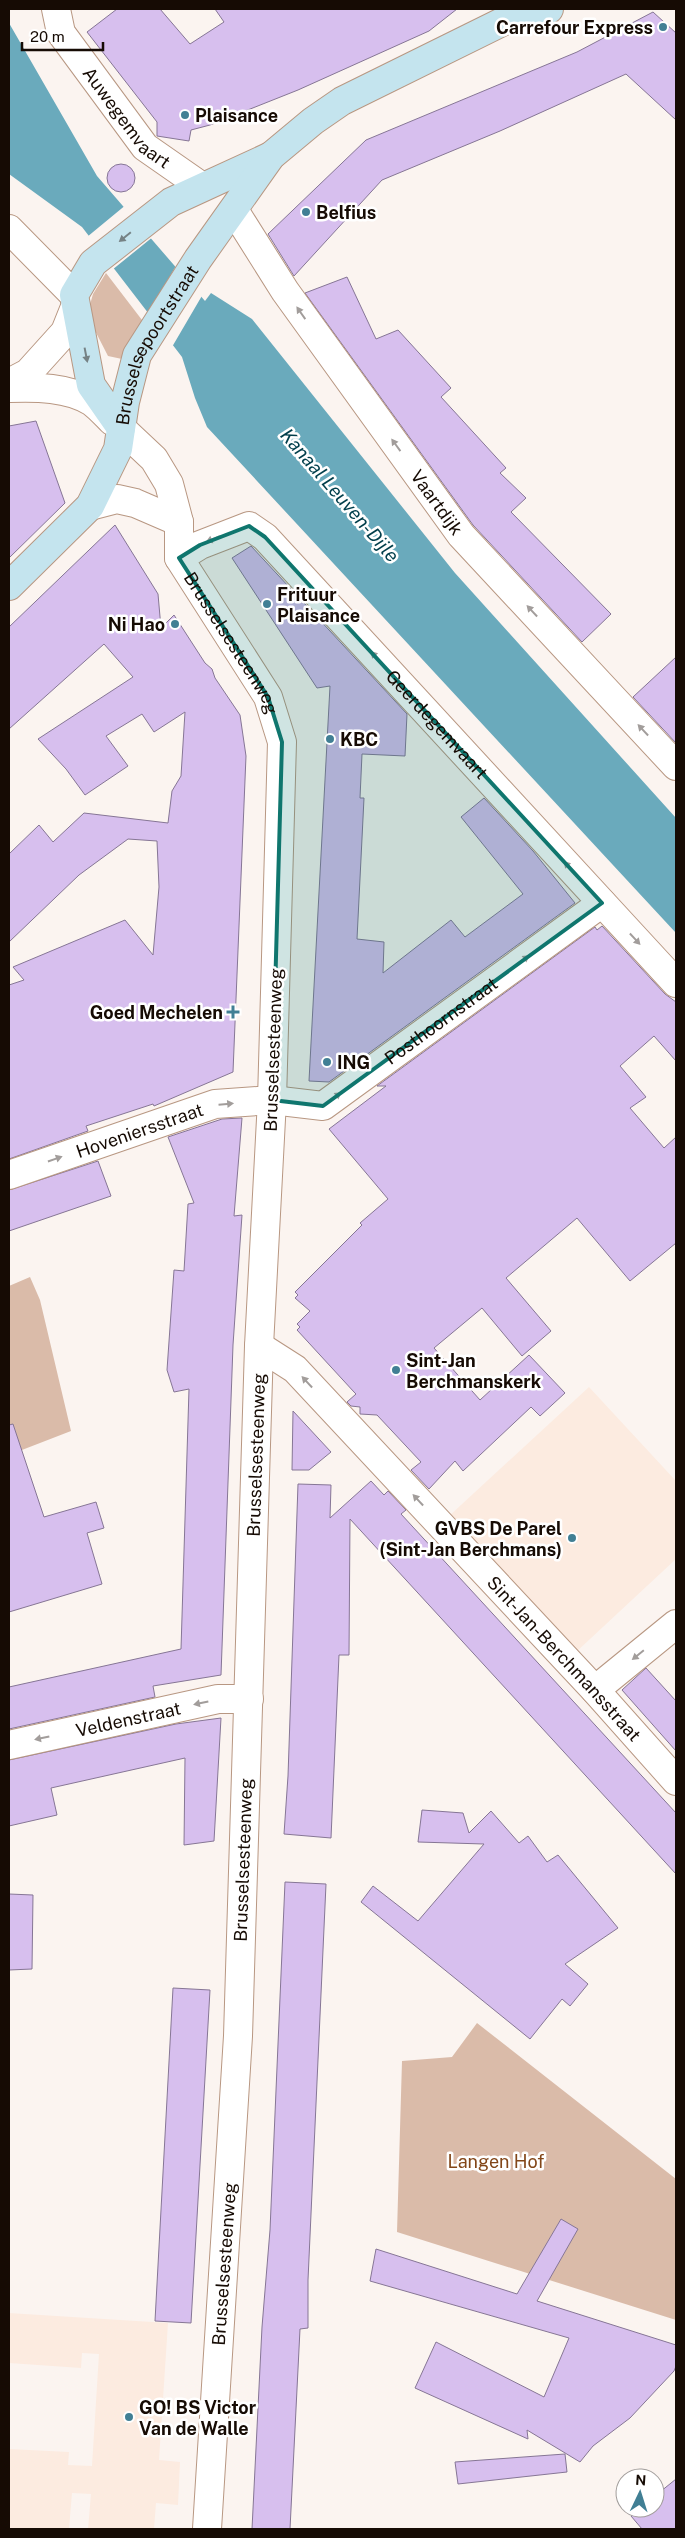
<svg xmlns="http://www.w3.org/2000/svg" width="685" height="2538" viewBox="0 0 685 2538" font-family="'Public Sans',sans-serif">
  <style>
    .built { fill: #fcebe0 }
    .green { fill: #dabba9 }
    .water { fill: #6aaabc }
    .pier { fill: #fbf4f0 }
    .building { fill: #d7bfee; stroke: #867695 }
    .lines { fill: none; stroke-linecap: round; stroke-linejoin: round }
    .minor-casing { stroke: #b89782; stroke-width: 30 }
    .tertiary-casing { stroke: #b89782; stroke-width: 30 }
    .secondary-casing { stroke: #b89782; stroke-width: 30 }
    .minor { stroke: #fff; stroke-width: 28 }
    .tertiary { stroke: #fff; stroke-width: 28 }
    .secondary { stroke: #c4e4ee; stroke-width: 28 }
    .oneway { fill: #768285 }
    .oneway2 { fill: #a29d9b }
    .marked { fill: #0f766e; fill-opacity: 0.2; stroke: #0f766e; stroke-width: 4; stroke-linejoin: round }
    .poi-dot { fill: #417f94; stroke: #fff; stroke-width: 2 }
    .labels { text-anchor: middle; dominant-baseline: central; stroke-width: 5; stroke-linejoin: round; paint-order: stroke }
    .poi-label { font-size: 18px; font-weight: bold; fill: #160b04; stroke: #fff; text-anchor: start }
    .street-label { font-size: 18px; fill: #160b04; stroke: #fff }
    .park-label { font-size: 18px; fill: #824618; stroke: #fff }
    .water-label { font-size: 19px; font-style: italic; fill: #003e4b; stroke: #fff }
  </style>
  <rect width="100%" height="100%" fill="#fbf4f0"/>
  <path class="built" d="M589,1387L676,1481V1559L575,1653L448,1517Z
    M9,2313L168,2323L159,2460L180,2462L178,2505L156,2503L154,2529H88L91,2494L72,2493L69,2529L9,2528V2449L69,2452L68,2465L92,2466L99,2354L82,2353L81,2368L9,2363Z"/>
  <path class="green" d="M106,273L142,320L122,359L108,356L87,315L93,294Z
    M30,1277L40,1300L71,1431L9,1455V1286Z
    M477,2023L676,2179V2320L397,2232L402,2061L452,2057Z"/>
  <path class="water" d="M9,23L97,176L205,301L211,293L252,319L455,573L676,818V933L207,427L195,398L182,357L82,227L9,174Z"/>
  <path class="pier" d="M127,204L154,236L112,270L87,237Z
    M177,264L203,294L172,347L147,316Z"/>
  <path class="building" d="M117,9H160L190,44L224,22L215,9H457L429,31L298,90L210,125L191,130L189,141L157,136V122L87,32Z
    M653,12L676,33V120L626,74L500,131L382,180L294,276L268,234L366,140L577,52Z
    M107 178a14 14 0 1 1 28 0a14 14 0 1 1-28 0Z
    M347,277L376,339L398,330L451,388L441,397L506,468L500,473L526,498L511,512L611,614L582,642L473,525L305,293Z
    M36,421L65,503L9,558V426Z
    M115,525L158,594L161,628L174,615L205,663L212,669L215,678L240,715L246,756L233,1072L154,1106L153,1104L86,1126L88,1131L9,1159V985L24,980L13,967L125,920L153,955L159,887L157,841L128,839L79,875L9,942V854L39,825L53,842L84,813L168,823L172,791L181,776L185,712L154,732L142,714L106,736L128,766L85,795L66,769L38,739L133,677L104,644L9,729V627Z
    M251,546L407,714L405,756L362,754L360,798H364L357,939L384,942L383,973L451,920L465,937L523,894L461,817L484,798L533,851L575,903L329,1082L309,1081L330,686L317,688L232,558Z
    M676,657V743L633,697Z
    M602,926L665,994L676,1002V1061L654,1036L620,1066L646,1097L630,1108L664,1148L676,1137V1243L630,1281L577,1218L506,1278L551,1331L522,1356L482,1308L434,1348L480,1400L529,1355L565,1393L540,1416L531,1407L463,1471L455,1461L429,1489L411,1470L421,1462L377,1415L360,1414V1407L351,1406L347,1402L356,1394L354,1392L297,1330L300,1327L297,1324L310,1311L295,1298L298,1295L295,1292L362,1225L360,1223L388,1199L329,1129L386,1086H377L595,927L597,930Z
    M242,1118L234,1216L242,1215L233,1345L221,1675L153,1686L155,1697L9,1729V1687L181,1649L189,1389L174,1392L167,1370L174,1270L184,1271L188,1204L194,1203L168,1137L222,1119Z
    M98,1161L111,1196L9,1231V1190Z
    M293,1411L331,1452L309,1470H292Z
    M13,1424L44,1517L96,1502L104,1528L87,1533L102,1584L9,1612V1425Z
    M371,1481L384,1495L388,1491L406,1510L401,1514L676,1813V1874L350,1519L349,1655H339L331,1838L284,1834L288,1776L298,1484L331,1485L330,1518Z
    M646,1668L676,1701V1751L622,1690Z
    M221,1718L214,1841L184,1845L185,1758L51,1788L57,1815L9,1826V1760L176,1724Z
    M422,1810L463,1813L469,1833L491,1811L519,1843L528,1836L547,1862L558,1855L618,1928L565,1964L588,1984L570,2006L562,1999L530,2039L361,1902L373,1886L418,1921L484,1844L418,1842Z
    M285,1882L326,1884L308,2280V2328L300,2329L290,2529H252L262,2327L270,2230Z
    M9,1894L33,1895L32,1969L9,1970Z
    M173,1988L210,1990L191,2323L155,2321Z
    M561,2219L578,2229L537,2301L676,2345V2366L674,2371L630,2418L593,2446L580,2462L527,2430L528,2439L415,2388L436,2342L544,2397L569,2338L370,2281L376,2249L517,2294Z
    M565,2454L567,2472L458,2484L455,2462Z
    M676,2479V2529H642L631,2516L640,2508H655V2496Z"/>
  <g class="lines">
    <defs>
      <g id="minor">
        <path id="s1" d="M56,9L61,33L145,147L201,186"/>
        <path id="s2" d="M234,210L285,291L461,535L676,766"/>
        <path d="M9,229L74,295"/>
        <path d="M9,383L28,373L65,332L75,307"/>
        <path d="M9,388C35,387 69,387 92,402C99,407 106,415 112,421"/>
        <path d="M90,506L117,499L135,503L179,522"/>
        <path id="s3" d="M179,558L200,545L249,526L265,537L676,983"/>
        <path id="s4" d="M9,1175L215,1104L272,1100L323,1106L602,903"/>
        <path id="s5" d="M259,1346L295,1369L595,1690L676,1781"/>
        <path d="M595,1690L676,1624"/>
        <path id="s6" d="M9,1745L218,1699H249"/>
      </g>
      <g id="tertiary">
        <path id="s7" d="M121,428L154,459L169,484L179,522V558L268,697L282,742L272,1100L259,1346L238,2036L207,2529"/>
      </g>
      <g id="secondary">
        <path d="M121,428L91,385L74,295L93,263L171,202L271,156"/>
        <path id="s8" d="M9,586L90,506L118,449L125,402L137,355L198,259L271,156L313,121L342,101L506,20L549,9"/>
      </g>
    </defs>
    <use href="#minor" class="minor-casing"/>
    <use href="#tertiary" class="tertiary-casing"/>
    <use href="#secondary" class="secondary-casing"/>
    <use href="#minor" class="minor"/>
    <use href="#tertiary" class="tertiary"/>
    <use href="#secondary" class="secondary"/>
  </g>
  <defs><path id="oneway-solid" d="M-6-.8H1V-3.2L6.5 0L1 3.2V.8H-6Z" transform="scale(1.25)"/></defs>
  <g class="oneway">
    <use href="#oneway-solid" transform="translate(125 237) rotate(141)"/>
    <use href="#oneway-solid" transform="translate(86 355) rotate(79)"/>
  </g>
  <g class="oneway2">
    <use href="#oneway-solid" transform="translate(301 313) rotate(-125)"/>
    <use href="#oneway-solid" transform="translate(396 445) rotate(-126)"/>
    <use href="#oneway-solid" transform="translate(213 539) rotate(157)"/>
    <use href="#oneway-solid" transform="translate(532 611) rotate(-133)"/>
    <use href="#oneway-solid" transform="translate(376 657) rotate(-133)"/>
    <use href="#oneway-solid" transform="translate(643 730) rotate(-133)"/>
    <use href="#oneway-solid" transform="translate(569 867) rotate(-133)"/>
    <use href="#oneway-solid" transform="translate(635 939) rotate(47)"/>
    <use href="#oneway-solid" transform="translate(523 960) rotate(-36)"/>
    <use href="#oneway-solid" transform="translate(335 1097) rotate(-36)"/>
    <use href="#oneway-solid" transform="translate(226 1104) rotate(-5)"/>
    <use href="#oneway-solid" transform="translate(55 1159) rotate(-19)"/>
    <use href="#oneway-solid" transform="translate(307 1382) rotate(-133)"/>
    <use href="#oneway-solid" transform="translate(418 1500) rotate(-133)"/>
    <use href="#oneway-solid" transform="translate(638 1655) rotate(141)"/>
    <use href="#oneway-solid" transform="translate(201 1703) rotate(168)"/>
    <use href="#oneway-solid" transform="translate(42 1738) rotate(168)"/>
  </g>
  <path class="marked" d="M249,526L265,537L602,903L323,1106L272,1100L282,742L268,697L179,558L200,545Z"/>
  <g class="poi-dot">
    <circle cx="663" cy="27" r="5"/>
    <circle cx="185" cy="115" r="5"/>
    <circle cx="306" cy="212" r="5"/>
    <circle cx="267" cy="604" r="5"/>
    <circle cx="175" cy="624" r="5"/>
    <circle cx="330" cy="739" r="5"/>
    <path d="M230.5 1004.5h5v5h5v5h-5v5h-5v-5h-5v-5h5z"/>
    <circle cx="327" cy="1062" r="5"/>
    <circle cx="396" cy="1370" r="5"/>
    <circle cx="572" cy="1538" r="5"/>
    <circle cx="129" cy="2417" r="5"/>
  </g>
  <g class="labels">
    <g class="poi-label">
      <text x="653" y="27" text-anchor="end">Carrefour Express</text>
      <text x="195" y="115">Plaisance</text>
      <text x="316" y="212">Belfius</text>
      <text x="277" y="594">Frituur<tspan x="277" dy="21">Plaisance</tspan></text>
      <text x="165" y="624" text-anchor="end">Ni Hao</text>
      <text x="340" y="739">KBC</text>
      <text x="223" y="1012" text-anchor="end">Goed Mechelen</text>
      <text x="337" y="1062">ING</text>
      <text x="406" y="1360">Sint-Jan<tspan x="406" dy="21">Berchmanskerk</tspan></text>
      <text x="562" y="1528" text-anchor="end">GVBS De Parel<tspan x="562" dy="21">(Sint-Jan Berchmans)</tspan></text>
      <text x="139" y="2407">GO! BS Victor<tspan x="139" dy="21">Van de Walle</tspan></text>
    </g>
    <g class="street-label">
      <text stroke="none"><textPath href="#s1" startOffset="132">Auwegemvaart</textPath></text>
      <text stroke="none"><textPath href="#s8" startOffset="290">Brusselsepoortstraat</textPath></text>
      <text stroke="none"><textPath href="#s2" startOffset="356">Vaartdijk</textPath></text>
      <text stroke="none"><textPath href="#s7" startOffset="250">Brusselsesteenweg</textPath></text>
      <text stroke="none"><textPath href="#s3" startOffset="351">Geerdegemvaart</textPath></text>
      <text stroke="none"><textPath href="#s4" startOffset="472">Posthoornstraat</textPath></text>
      <text transform="translate(273 1050) rotate(-88)">Brusselsesteenweg</text>
      <text stroke="none"><textPath href="#s4" startOffset="138">Hoveniersstraat</textPath></text>
      <text transform="translate(256 1455) rotate(-88)">Brusselsesteenweg</text>
      <text stroke="none"><textPath href="#s5" startOffset="438">Sint-Jan-Berchmansstraat</textPath></text>
      <text stroke="none"><textPath href="#s6" startOffset="122">Veldenstraat</textPath></text>
      <text transform="translate(243 1860) rotate(-88)">Brusselsesteenweg</text>
      <text transform="translate(224 2264) rotate(-86)">Brusselsesteenweg</text>
    </g>
    <g class="park-label">
      <text x="496" y="2161">Langen Hof</text>
    </g>
    <g class="water-label">
      <text transform="translate(340 495) rotate(49)">Kanaal Leuven-Dijle</text>
    </g>
  </g>
  <rect width="685" height="2538" fill="none" stroke="#160b04" stroke-width="20"/>
  <g transform="translate(640 2493) rotate(4)"><circle r="24" fill="#ffffff" stroke="#a29d9b"/>
  <path d="M0-4L9 19L0 12L-9 19Z" fill="#417f94"/>
  <text y="-8" font-size="14" font-weight="bold" text-anchor="middle" fill="#160b04">N</text>
  </g>
  <path d="M22 42v8h81v-8" fill="none" stroke="#160b04" stroke-width="2.5"/>
  <text x="30" y="42" font-size="15" fill="#160b04" stroke="#ffffff" stroke-width="4" paint-order="stroke">20 m</text>
</svg>
